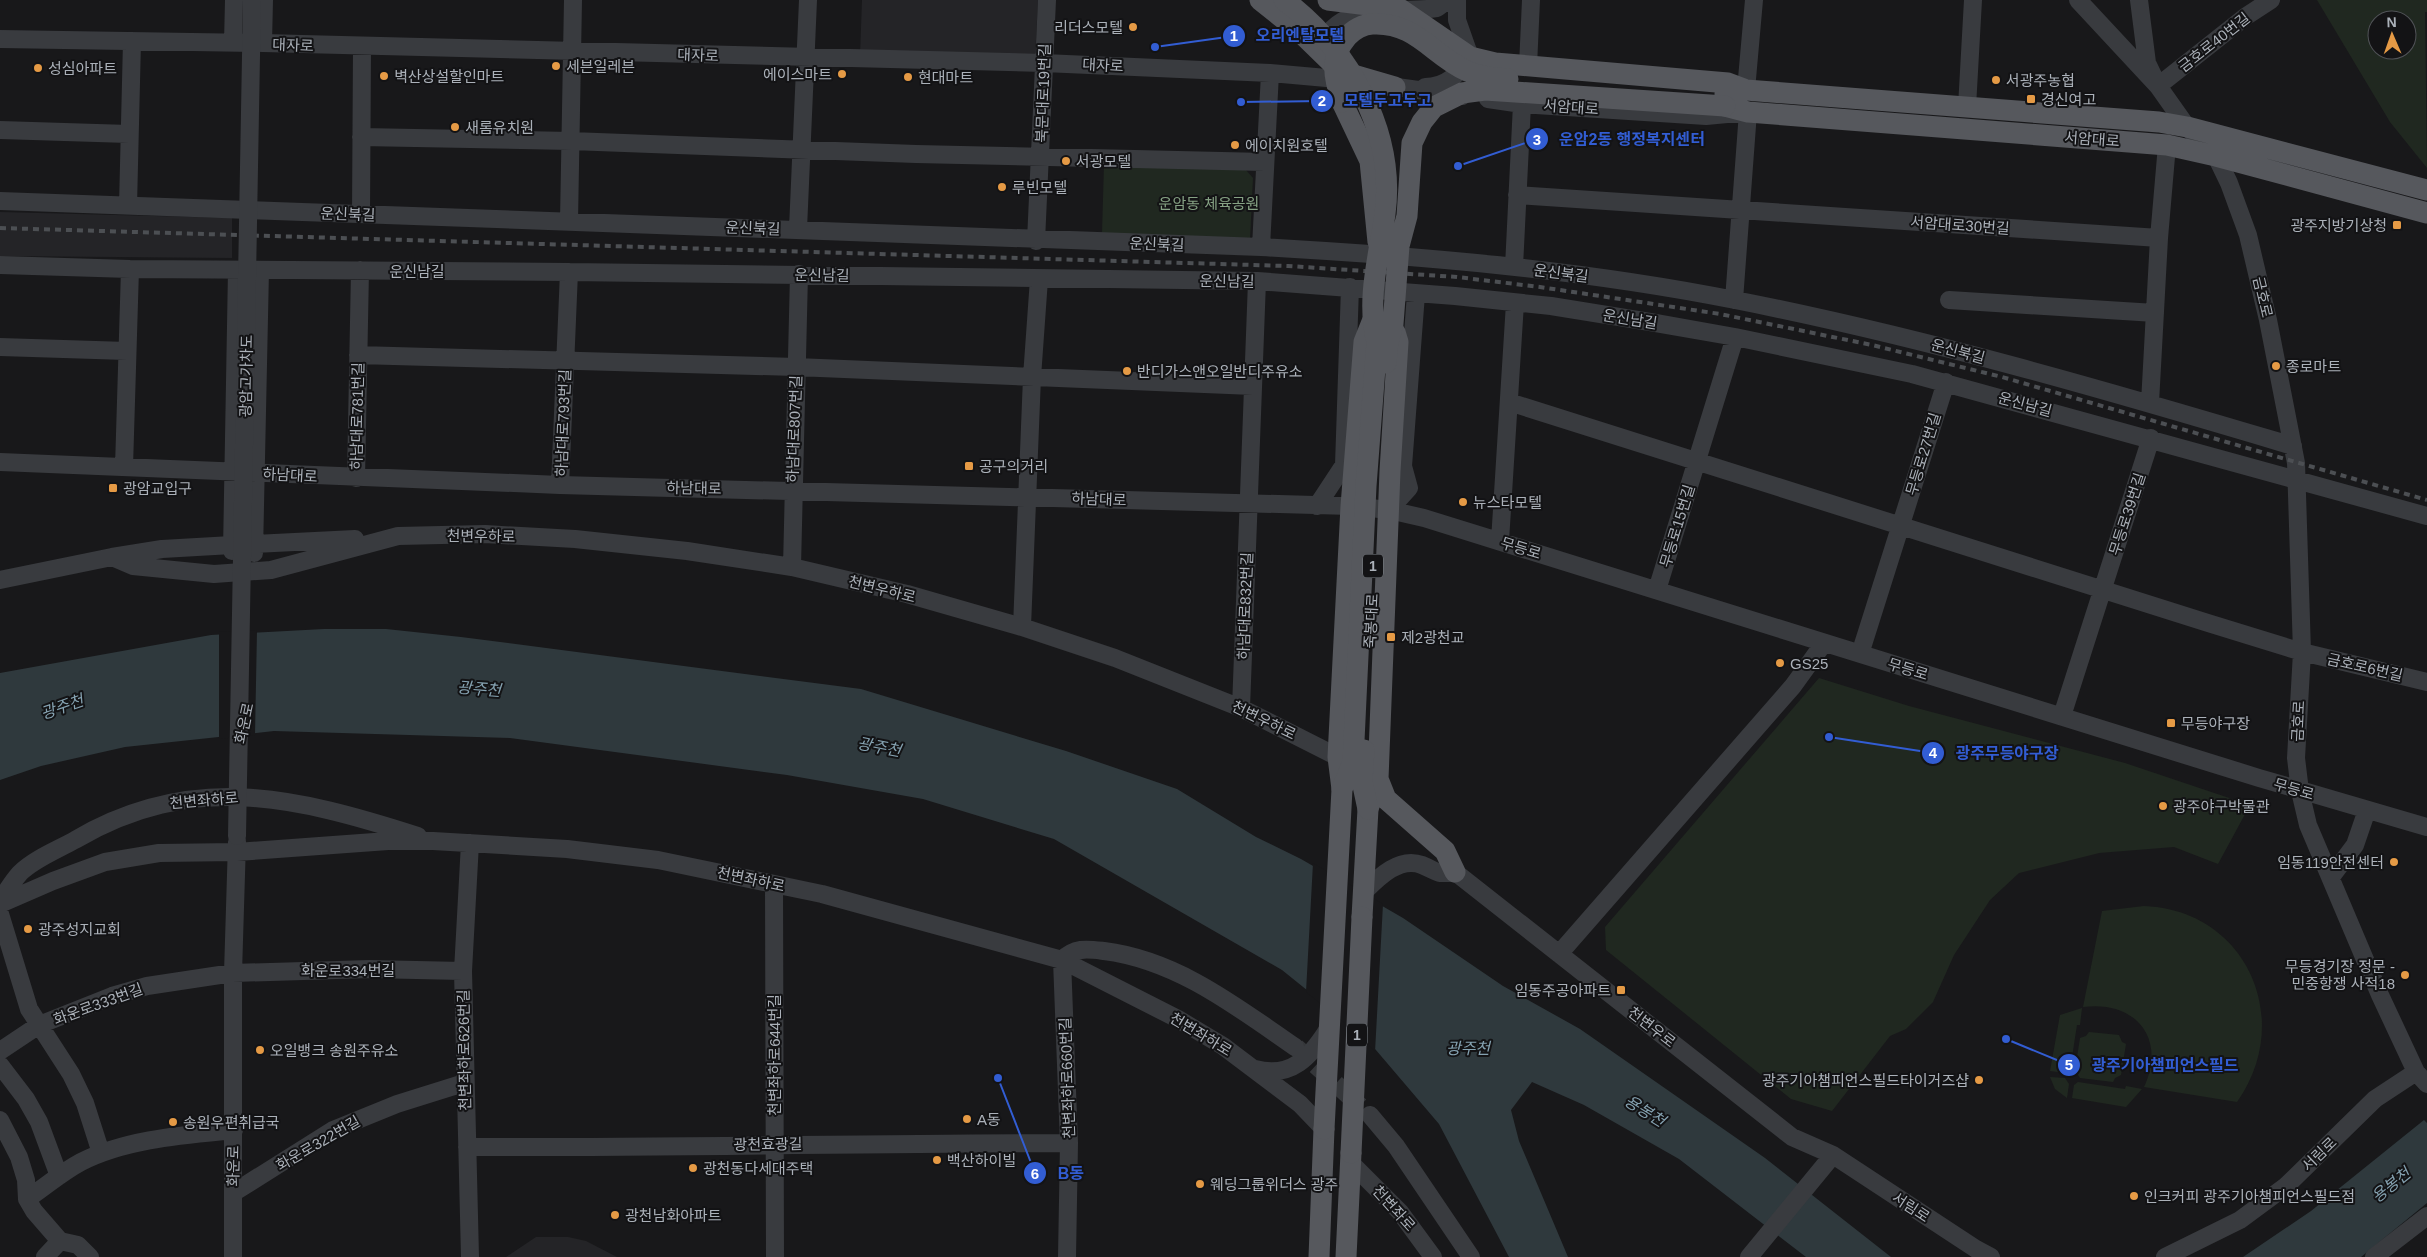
<svg xmlns="http://www.w3.org/2000/svg" width="2427" height="1257" viewBox="0 0 2427 1257" font-family="Arial,'Noto Sans KR',sans-serif">
  <style>
    .built { fill: #242427 }
    .green { fill: #202820; fill-rule: evenodd }
    .water { fill: #2f393d }
    .pier { fill: #18181a }
    .lines { fill: none; stroke-linecap: round; stroke-linejoin: round }
    .minor-tunnel { stroke: #35373a; stroke-width: 18; stroke-dasharray: 18 9; stroke-linecap: butt }
    .minor { stroke: #393b3f; stroke-width: 18 }
    .major { stroke: #56585d; stroke-width: 21 }
    .rail { stroke: #4c4f53; stroke-width: 4; stroke-dasharray: 6 5; stroke-linecap: butt }
    .minor-bridge { stroke: #393b3f; stroke-width: 18 }
    .major-bridge { stroke: #56585d; stroke-width: 21 }
    .poi-dot { fill: #e59a45; stroke: #131315; stroke-width: 2 }
    .labels { text-anchor: middle; dominant-baseline: central; stroke-width: 4; stroke-linejoin: round; paint-order: stroke }
    .shield { fill: #131315; stroke: #7d8288; stroke-width: 1 }
    .shield-label { font-size: 14px; font-weight: bold; fill: #abb1b9 }
    .poi-label { font-size: 15px; fill: #abb1b9; stroke: #131315; text-anchor: start }
    .street-label { font-size: 15px; fill: #abb1b9; stroke: #131315 }
    .park-label { font-size: 15px; fill: #86a284; stroke: #131315 }
    .water-label { font-size: 16px; font-style: italic; fill: #85a2b1; stroke: #131315 }
    .leader { fill: none; stroke: #325dd3; stroke-width: 2 }
    .callout-dot { fill: #325dd3; stroke: #131315; stroke-width: 2 }
    .mark-label { font-size: 15px; text-anchor: middle; font-weight: bold; fill: #fff }
    .callout-label { font-size: 16px; text-anchor: middle; font-weight: bold; fill: #325dd3; stroke: #131315; stroke-width: 4; stroke-linejoin: round; paint-order: stroke }
  </style>
  <rect width="100%" height="100%" fill="#18181a"/>
  <path class="built" d="M862,0H1038L1035,60L860,56Z
    M0,212L232,218V258L0,256Z
    M536,1237H568L586,1241L617,1257H506Z"/>
  <path class="green" d="M2317,0H2427V12H2425L2427,168L2390,122ZM2377,20H2407V50H2377Z
    M1104,164L1246,170L1253,178L1250,240L1102,233Z
    M1819,678L1909,706L2125,763L2250,805L2218,864L2174,847L2099,853L2019,873L1990,900L1954,955L1933,1002L1906,1029L1890,1036L1832,1111L1791,1099L1606,950L1605,927Z
    M2144,906C2247,910 2295,1020 2237,1102L2144,1087C2167,1038 2135,1000 2083,1007L2102,911Z
    M2082,1008L2080,1025H2077L2070,1070L2066,1073L2050,1071L2060,1015Z
    M2089,1032L2119,1035L2122,1042L2126,1044L2121,1075L2115,1078L2113,1082L2080,1078L2075,1070L2080,1038L2086,1036Z
    M2050,1077L2065,1078L2069,1084L2067,1098L2055,1089Z
    M2078,1082L2125,1089L2126,1086L2142,1089L2126,1107L2072,1098L2074,1085Z"/>
  <path class="water" d="M324,629H386L461,637L861,689L1066,751L1177,789L1256,837L1301,859L1403,918L1503,986L1580,1029L1765,1158L1891,1257H1806L1679,1159L1584,1105L1532,1082L1511,1110L1519,1141L1568,1257H1509L1439,1124L1364,1036L1282,970L1054,839L923,799L787,775L510,738L274,731L125,747L41,766L0,780V673L211,635Z
    M2424,1120L2427,1123V1203L2361,1257H2243L2311,1211Z"/>
  <path class="pier" d="M257,630L255,735L219,739V632Z
    M1313,863L1383,904L1375,1052L1363,1038L1306,992Z"/>
  <g class="lines">
    <path class="minor-tunnel" d="M1296,1047L1360,1106"/>
    <path class="minor" d="M2078,0L2158,86L2187,127L2216,156L2229,183L2248,235L2268,320L2296,463L2302,652L2296,758L2300,791L2308,825L2380,995L2416,1072L2427,1084
      M2139,0L2147,63L2158,86L2245,17L2271,0
      M0,39L263,43L1044,63L1270,73L1349,80
      M233,43L234,0
      M263,43L264,0
      M1320,49C1338,0 1394,14 1437,8L1448,0
      M1528,66L1531,0
      M1382,85L1462,96
      M1425,87C1447,87 1458,74 1470,57L1457,20V0
      M1746,90L1754,0
      M1488,99L1522,104L1706,116L1748,112L1734,300
      M1967,107L1973,0
      M0,130L129,134
      M361,137L571,141L916,154L1265,162
      M1517,195L2159,238
      M0,201L1261,247C1420,256 1579,269 1735,300C1923,337 2109,391 2293,446
      M128,206L132,41
      M361,214L362,47
      M569,221L573,0
      M798,229L808,0
      M1036,241L1047,0
      M1261,247L1270,73
      M0,265L130,269L569,272L1257,281L1455,296L1551,306L1650,322L1735,337L1912,374L2427,516
      M1514,267L1522,104
      M1949,300L2155,313
      M0,347L127,351
      M358,355L796,367L1253,386
      M1509,402L2208,623L2302,652L2427,682
      M2150,403L2159,238L2167,145
      M0,462L560,485L1351,506L1389,510L1424,518L2259,778L2427,827
      M124,467L130,269
      M356,478L360,270
      M560,485L569,272
      M1317,506L1344,465L1350,287
      M1389,510L1409,488L1403,466L1416,294
      M1500,541L1515,303
      M254,544L355,539
      M232,551L237,270
      M254,553L260,270
      M112,557L162,549L232,545
      M792,567L799,274
      M0,580L112,557L133,566L214,574L271,570L398,536L485,534L575,539L687,551L792,567L907,594L1022,627L1115,658L1241,708L1338,757
      M1657,590L1735,337
      M1022,627L1032,377L1039,279
      M1860,654L1946,382
      M1241,708L1257,281
      M2062,716L2151,438
      M470,843L463,971L470,1257
      M2331,877L2355,845L2367,810
      M774,884L775,1257
      M1364,892C1378,878 1399,856 1422,865C1439,872 1435,875 1455,872L1792,1137L1833,1155L1976,1249L1991,1257
      M0,901C6,892 12,882 20,873C34,859 57,850 75,840C192,771 296,797 418,836
      M0,904L53,881L105,862L159,853L237,852L388,841H433L567,849L658,860L822,894L1062,960L1178,1019L1223,1046L1300,1104L1324,1129
      M0,914L29,1009L71,1074L85,1103L101,1153
      M1559,954L1793,686L1824,643
      M0,1051L39,1025L112,996L147,986L233,973L370,969L463,971
      M0,1065L26,1099L39,1122L59,1176
      M1255,1069C1292,1079 1311,1056 1328,1029
      M1370,1115L1396,1146L1471,1257
      M0,1120L19,1157L26,1180L27,1199L34,1211L60,1241L78,1245L90,1257
      M467,1147C668,1148 868,1143 1069,1143
      M1351,1163L1400,1212L1433,1257
      M233,1193L333,1130L397,1104L464,1083
      M27,1199C45,1187 62,1172 81,1162C126,1139 184,1135 234,1130
      M45,1257L60,1241
      M233,1257V973L237,842
      M1067,1257L1069,1143L1062,960C1075,947 1087,949 1104,951C1177,960 1237,1007 1295,1047
      M1749,1257L1833,1155
      M2165,1257L2240,1220L2286,1186L2375,1099L2416,1072
      M2374,1257L2427,1216"/>
    <path class="major" d="M1260,0L1300,32L1340,71L1395,87
      M1328,0L1400,9L1470,57L1495,63L1728,83L1744,89
      M1725,94L1746,90L2159,122L2187,127L2427,190
      M1342,102L1370,161L1378,242
      M1725,106L1748,112L2167,145L2216,156L2427,213
      M1378,779L1386,799L1445,851L1455,872
      M1342,789L1338,757L1351,506L1364,342L1372,322
      M1362,917L1368,809L1378,779L1390,471L1398,342L1395,332
      M1319,1257L1324,1129
      M1346,1257L1351,1153"/>
    <path class="rail" d="M0,228L1288,266L1457,277L1540,287L1720,314L1872,345L2002,377L2427,500"/>
    <path class="minor-bridge" d="M237,836L252,0"/>
    <path class="major-bridge" d="M1284,0C1348,48 1396,131 1385,214C1379,256 1366,300 1377,342L1366,486L1353,762L1342,789L1324,1129
      M1342,102C1334,78 1329,58 1347,37C1353,30 1363,24 1373,24C1416,22 1432,55 1467,71C1480,77 1494,78 1508,79
      M1386,363L1388,342L1393,324L1399,246L1407,216L1412,143L1422,122L1434,107L1462,93L1485,90L1725,106
      M1364,750L1362,781L1368,809
      M1351,1153L1362,917"/>
  </g>
  <g class="poi-dot">
    <circle cx="1133" cy="27" r="5"/>
    <circle cx="556" cy="66" r="5"/>
    <circle cx="38" cy="68" r="5"/>
    <circle cx="842" cy="74" r="5"/>
    <circle cx="384" cy="76" r="5"/>
    <circle cx="908" cy="77" r="5"/>
    <circle cx="1996" cy="80" r="5"/>
    <rect x="2026" y="94" width="10" height="10" rx="2.5"/>
    <circle cx="455" cy="127" r="5"/>
    <circle cx="1235" cy="145" r="5"/>
    <circle cx="1066" cy="161" r="5"/>
    <circle cx="1002" cy="187" r="5"/>
    <rect x="2392" y="220" width="10" height="10" rx="2.5"/>
    <circle cx="2276" cy="366" r="5"/>
    <circle cx="1127" cy="371" r="5"/>
    <rect x="964" y="461" width="10" height="10" rx="2.5"/>
    <rect x="108" y="483" width="10" height="10" rx="2.5"/>
    <circle cx="1463" cy="502" r="5"/>
    <rect x="1386" y="632" width="10" height="10" rx="2.5"/>
    <circle cx="1780" cy="663" r="5"/>
    <rect x="2166" y="718" width="10" height="10" rx="2.5"/>
    <circle cx="2163" cy="806" r="5"/>
    <circle cx="2394" cy="862" r="5"/>
    <circle cx="28" cy="929" r="5"/>
    <circle cx="2405" cy="975" r="5"/>
    <rect x="1616" y="985" width="10" height="10" rx="2.5"/>
    <circle cx="260" cy="1050" r="5"/>
    <circle cx="1979" cy="1080" r="5"/>
    <circle cx="967" cy="1119" r="5"/>
    <circle cx="173" cy="1122" r="5"/>
    <circle cx="937" cy="1160" r="5"/>
    <circle cx="693" cy="1168" r="5"/>
    <circle cx="1200" cy="1184" r="5"/>
    <circle cx="2134" cy="1196" r="5"/>
    <circle cx="615" cy="1215" r="5"/>
  </g>
  <g class="labels">
    <g class="shield">
      <rect x="1363" y="554.5" width="20" height="23" rx="4"/>
      <rect x="1347" y="1023.5" width="20" height="23" rx="4"/>
    </g>
    <g class="shield-label">
      <text x="1373" y="566">1</text>
      <text x="1357" y="1035">1</text>
    </g>
    <g class="poi-label">
      <text x="1123" y="27" text-anchor="end">리더스모텔</text>
      <text x="566" y="66">세븐일레븐</text>
      <text x="48" y="68">성심아파트</text>
      <text x="832" y="74" text-anchor="end">에이스마트</text>
      <text x="394" y="76">벽산상설할인마트</text>
      <text x="918" y="77">현대마트</text>
      <text x="2006" y="80">서광주농협</text>
      <text x="2041" y="99">경신여고</text>
      <text x="465" y="127">새롬유치원</text>
      <text x="1245" y="145">에이치원호텔</text>
      <text x="1076" y="161">서광모텔</text>
      <text x="1012" y="187">루빈모텔</text>
      <text x="2387" y="225" text-anchor="end">광주지방기상청</text>
      <text x="2286" y="366">종로마트</text>
      <text x="1137" y="371">반디가스앤오일반디주유소</text>
      <text x="979" y="466">공구의거리</text>
      <text x="123" y="488">광암교입구</text>
      <text x="1473" y="502">뉴스타모텔</text>
      <text x="1401" y="637">제2광천교</text>
      <text x="1790" y="663">GS25</text>
      <text x="2181" y="723">무등야구장</text>
      <text x="2173" y="806">광주야구박물관</text>
      <text x="2384" y="862" text-anchor="end">임동119안전센터</text>
      <text x="38" y="929">광주성지교회</text>
      <text x="2395" y="966" text-anchor="end">무등경기장 정문 -<tspan x="2395" dy="17">민중항쟁 사적18</tspan></text>
      <text x="1611" y="990" text-anchor="end">임동주공아파트</text>
      <text x="270" y="1050">오일뱅크 송원주유소</text>
      <text x="1969" y="1080" text-anchor="end">광주기아챔피언스필드타이거즈샵</text>
      <text x="977" y="1119">A동</text>
      <text x="183" y="1122">송원우편취급국</text>
      <text x="947" y="1160">백산하이빌</text>
      <text x="703" y="1168">광천동다세대주택</text>
      <text x="1210" y="1184">웨딩그룹위더스 광주</text>
      <text x="2144" y="1196">인크커피 광주기아챔피언스필드점</text>
      <text x="625" y="1215">광천남화아파트</text>
    </g>
    <g class="street-label">
      <text transform="translate(2214 42) rotate(-38)">금호로40번길</text>
      <text transform="translate(293 45) rotate(2)">대자로</text>
      <text transform="translate(698 55) rotate(2)">대자로</text>
      <text transform="translate(1103 65) rotate(3)">대자로</text>
      <text transform="translate(1043 93) rotate(-88)">북문대로19번길</text>
      <text transform="translate(1571 107) rotate(4)">서암대로</text>
      <text transform="translate(2092 139) rotate(4)">서암대로</text>
      <text transform="translate(348 214) rotate(2)">운신북길</text>
      <text transform="translate(1960 225) rotate(4)">서암대로30번길</text>
      <text transform="translate(753 228) rotate(2)">운신북길</text>
      <text transform="translate(1157 244) rotate(2)">운신북길</text>
      <text x="417" y="271">운신남길</text>
      <text transform="translate(1561 273) rotate(7)">운신북길</text>
      <text transform="translate(822 275) rotate(1)">운신남길</text>
      <text transform="translate(1227 281) rotate(1)">운신남길</text>
      <text transform="translate(2263 297) rotate(77)">금호로</text>
      <text transform="translate(1630 319) rotate(9)">운신남길</text>
      <text transform="translate(1958 351) rotate(15)">운신북길</text>
      <text transform="translate(246 376) rotate(-89)">광암고가차도</text>
      <text transform="translate(2025 404) rotate(15)">운신남길</text>
      <text transform="translate(357 416) rotate(-89)">하남대로781번길</text>
      <text transform="translate(563 423) rotate(-88)">하남대로793번길</text>
      <text transform="translate(794 429) rotate(-88)">하남대로807번길</text>
      <text transform="translate(1923 454) rotate(-73)">무등로27번길</text>
      <text transform="translate(290 475) rotate(3)">하남대로</text>
      <text transform="translate(694 488) rotate(1)">하남대로</text>
      <text transform="translate(1099 499) rotate(2)">하남대로</text>
      <text transform="translate(2127 514) rotate(-72)">무등로39번길</text>
      <text transform="translate(1677 526) rotate(-73)">무등로15번길</text>
      <text transform="translate(481 536) rotate(1)">천변우하로</text>
      <text transform="translate(1521 548) rotate(17)">무등로</text>
      <text transform="translate(882 589) rotate(14)">천변우하로</text>
      <text transform="translate(1245 606) rotate(-88)">하남대로832번길</text>
      <text transform="translate(1371 621) rotate(-87)">죽봉대로</text>
      <text transform="translate(2365 667) rotate(13)">금호로6번길</text>
      <text transform="translate(1908 669) rotate(17)">무등로</text>
      <text transform="translate(1264 720) rotate(26)">천변우하로</text>
      <text transform="translate(2298 721) rotate(-87)">금호로</text>
      <text transform="translate(244 723) rotate(-78)">화운로</text>
      <text transform="translate(2294 789) rotate(16)">무등로</text>
      <text transform="translate(204 800) rotate(-5)">천변좌하로</text>
      <text transform="translate(751 879) rotate(12)">천변좌하로</text>
      <text x="348" y="970">화운로334번길</text>
      <text transform="translate(98 1004) rotate(-20)">화운로333번길</text>
      <text transform="translate(1652 1027) rotate(38)">천변우로</text>
      <text transform="translate(1201 1034) rotate(31)">천변좌하로</text>
      <text transform="translate(464 1050) rotate(-91)">천변좌하로626번길</text>
      <text transform="translate(774 1055) rotate(-90)">천변좌하로644번길</text>
      <text transform="translate(1067 1078) rotate(-92)">천변좌하로660번길</text>
      <text transform="translate(318 1143) rotate(-30)">화운로322번길</text>
      <text transform="translate(768 1144) rotate(-1)">광천효광길</text>
      <text transform="translate(2319 1154) rotate(-44)">서림로</text>
      <text transform="translate(233 1166) rotate(-89)">화운로</text>
      <text transform="translate(1911 1207) rotate(33)">서림로</text>
      <text transform="translate(1394 1208) rotate(48)">천변좌로</text>
    </g>
    <g class="park-label">
      <text x="1209" y="203">운암동 체육공원</text>
    </g>
    <g class="water-label">
      <text transform="translate(479 689) rotate(5)">광주천</text>
      <text transform="translate(62 707) rotate(-19)">광주천</text>
      <text transform="translate(879 747) rotate(11)">광주천</text>
      <text x="1468" y="1048">광주천</text>
      <text transform="translate(1645 1111) rotate(32)">용봉천</text>
      <text transform="translate(2391 1185) rotate(-39)">용봉천</text>
    </g>
  </g>
  <path class="leader" d="M1155 47L1234 36M1241 102L1322 101M1458 166L1537 139M1829 737L1933 753M2006 1039L2069 1065M998 1078L1035 1173"/>
  <g class="callout-dot">
    <circle cx="1155" cy="47" r="5"/>
    <circle cx="1241" cy="102" r="5"/>
    <circle cx="1458" cy="166" r="5"/>
    <circle cx="1829" cy="737" r="5"/>
    <circle cx="2006" cy="1039" r="5"/>
    <circle cx="998" cy="1078" r="5"/>
    <circle cx="1234" cy="36" r="12"/>
    <circle cx="1322" cy="101" r="12"/>
    <circle cx="1537" cy="139" r="12"/>
    <circle cx="1933" cy="753" r="12"/>
    <circle cx="2069" cy="1065" r="12"/>
    <circle cx="1035" cy="1173" r="12"/>
  </g>
  <g class="mark-label">
    <text x="1234" y="41">1</text>
    <text x="1322" y="106">2</text>
    <text x="1537" y="145">3</text>
    <text x="1933" y="758">4</text>
    <text x="2069" y="1070">5</text>
    <text x="1035" y="1179">6</text>
  </g>
  <g class="callout-label">
    <text x="1300" y="41">오리엔탈모텔</text>
    <text x="1388" y="106">모텔두고두고</text>
    <text x="1632" y="145">운암2동 행정복지센터</text>
    <text x="2007" y="759">광주무등야구장</text>
    <text x="2165" y="1071">광주기아챔피언스필드</text>
    <text x="1071" y="1179">B동</text>
  </g>
  <g transform="translate(2392 35) rotate(358)"><circle r="24" fill="#131315" stroke="#505257"/>
  <path d="M0-4L9 19L0 12L-9 19Z" fill="#e59a45"/>
  <text y="-8" font-size="14" font-weight="bold" text-anchor="middle" fill="#abb1b9">N</text>
  </g>
</svg>
